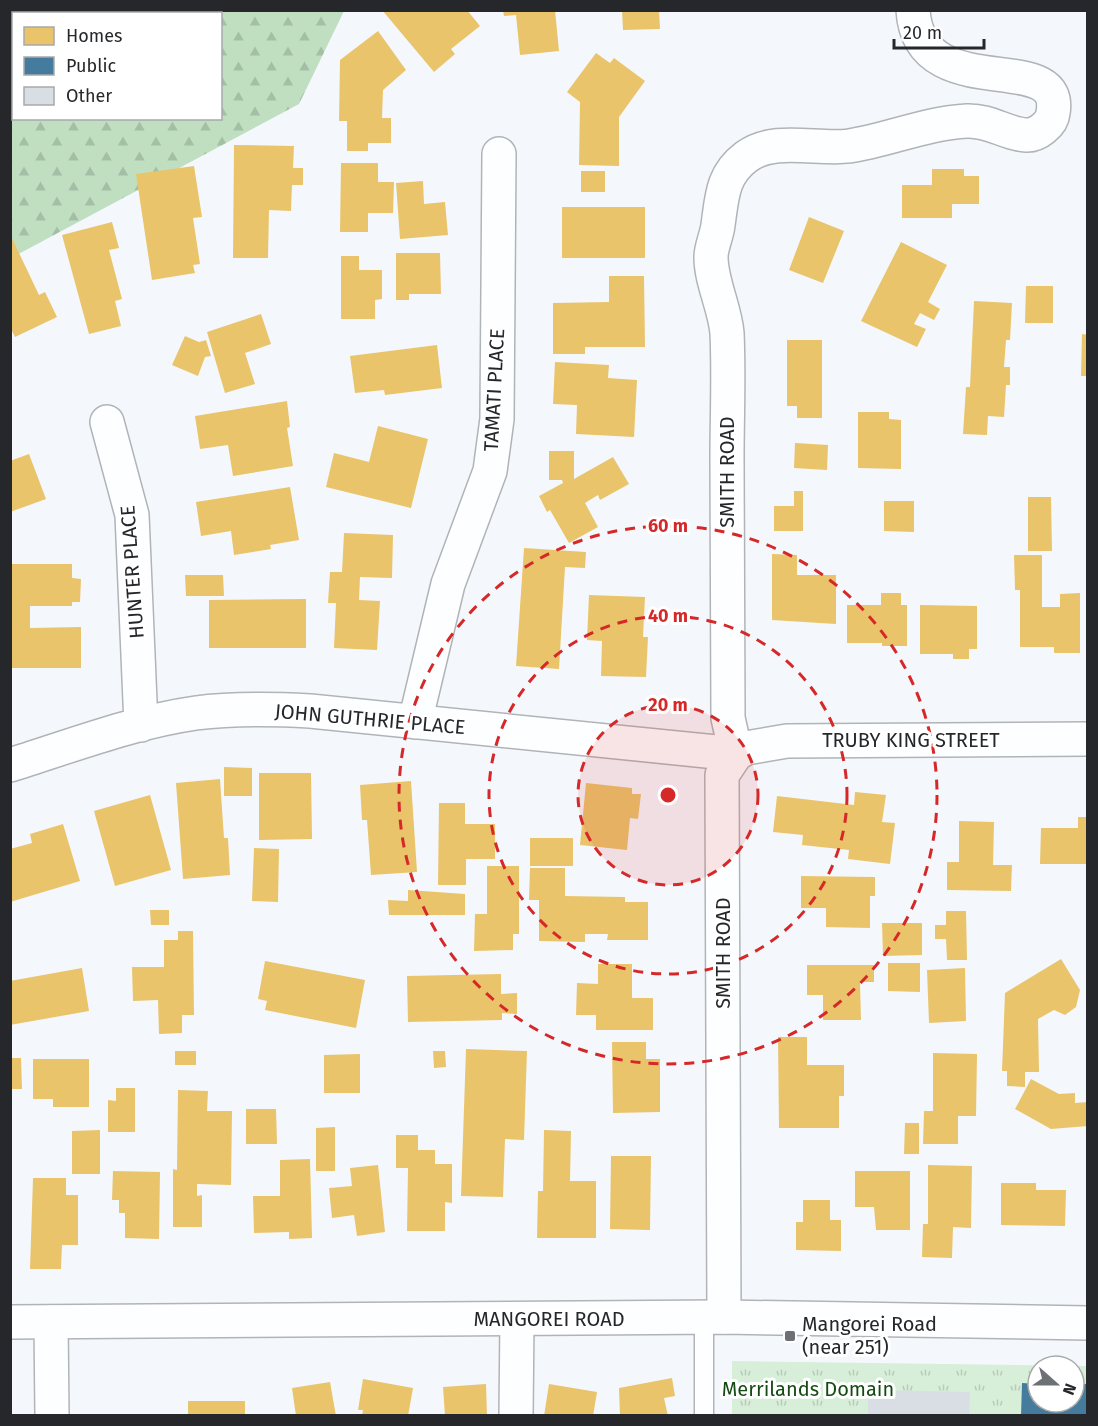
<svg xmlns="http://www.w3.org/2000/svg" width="1098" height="1426" viewBox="0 0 1098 1426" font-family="'Fira Sans',sans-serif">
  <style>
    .forest { fill: url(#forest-firs); fill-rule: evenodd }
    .park { fill: url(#park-tufts); fill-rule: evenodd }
    .homes { fill: #e9c46a }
    .public { fill: #457b9d }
    .building { fill: #d9dee5 }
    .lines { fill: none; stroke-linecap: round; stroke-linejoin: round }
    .lane-casing { stroke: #b1b4b7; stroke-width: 21 }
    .street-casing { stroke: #b1b4b7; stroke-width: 36 }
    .secondary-casing { stroke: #b1b4b7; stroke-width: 36 }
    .lane { stroke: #fdfeff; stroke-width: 18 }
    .street { stroke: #fdfeff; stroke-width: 33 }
    .secondary { stroke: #fdfeff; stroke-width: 33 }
    .ring { fill: none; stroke: #d62828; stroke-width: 3; stroke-dasharray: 10 8 }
    .poi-dot { fill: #6d7074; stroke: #fff; stroke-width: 2 }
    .labels { text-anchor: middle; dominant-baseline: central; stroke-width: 6; stroke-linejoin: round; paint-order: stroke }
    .street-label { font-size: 20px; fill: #25272a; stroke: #fff }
    .poi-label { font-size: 20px; fill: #25272a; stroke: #fff; text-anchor: start }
    .park-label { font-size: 20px; fill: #154b12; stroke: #fff }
    .centre { fill: #d62828; stroke: #fff; stroke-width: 3 }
    .ring-label { font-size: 18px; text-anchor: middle; font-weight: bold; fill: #d62828; stroke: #fff; stroke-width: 6; stroke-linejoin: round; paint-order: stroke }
  </style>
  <defs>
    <pattern id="forest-firs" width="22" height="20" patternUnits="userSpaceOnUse" patternTransform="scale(1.5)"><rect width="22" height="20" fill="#bfdfc0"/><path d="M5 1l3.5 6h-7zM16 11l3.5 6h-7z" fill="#a4bfa5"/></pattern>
    <pattern id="park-tufts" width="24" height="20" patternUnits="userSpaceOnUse" patternTransform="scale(1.5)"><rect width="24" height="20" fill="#d7eed8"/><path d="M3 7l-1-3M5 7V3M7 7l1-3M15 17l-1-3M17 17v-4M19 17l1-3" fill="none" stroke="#b8ccba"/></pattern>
  </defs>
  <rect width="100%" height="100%" fill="#f4f8fc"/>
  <path class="forest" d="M11,11H344L299,104L11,258ZM14,14H220V118H14Z"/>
  <path class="park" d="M732,1361L1087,1366V1415L732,1416ZM1038,1366H1074V1402H1038Z"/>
  <path class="homes" d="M382,10H467L480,26L451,49L455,54L434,72Z
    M503,10H555L559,51L520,55L516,15L504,16Z
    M622,10H659L660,29L623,30Z
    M378,31L406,70L383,90L382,118H391V143H368V151H347V121H339L340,60Z
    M596,53L610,63L614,58L645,81L619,117V166L579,165L580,102L567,92Z
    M234,145L294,146L293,168H303V185H292L291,211L269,210L268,258H233Z
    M341,163H378V182H394L393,213H368V232H340Z
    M194,166L202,217L193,218L200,264L193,265L195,273L152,280L136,174Z
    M932,169H964V176H979V204H952V218H902V185H932Z
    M581,171H605V192H581Z
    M423,181L424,204L445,202L448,235L400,239L396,183Z
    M562,207H645V258H562Z
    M809,217L844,231L823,283L789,270Z
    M112,222L119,248L109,250L122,299L115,301L121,326L89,334L62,235Z
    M10,234L39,295L45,292L57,317L15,337L10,327Z
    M901,242L947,265L928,302L940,309L934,320L920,313L914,324L926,329L917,347L861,321Z
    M396,253H440L441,294H409V300H396Z
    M341,256H359V270H382V299L375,300V319H341Z
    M609,276H644L645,347H585V354H553V303L609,302Z
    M1026,286H1053V323H1025Z
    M974,301L1012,303L1010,340H1006L1004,367H1010V385H1006L1004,417L988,416L987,435L963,434L966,387H970Z
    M261,314L271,344L245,353L255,384L225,393L207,332Z
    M1082,334L1088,335V376H1081Z
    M185,336L199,342L206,340L211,356L205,357L198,376L172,365Z
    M787,340H822V418H797V406H787Z
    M437,345L442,388L385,395L384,390L355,393L350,356Z
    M555,362L609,365L608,378L637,380L634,437L576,434L577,405L553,404Z
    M287,401L290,427L287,428L293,466L233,476L228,445L200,449L195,416Z
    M858,412H889V419L901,420V469L858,468Z
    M378,426L428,439L411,508L326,487L334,453L369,462Z
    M795,443L828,445L827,470L794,468Z
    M549,451H574V479L613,457L629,484L600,500L598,495L585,503L598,527L569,543L550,510L547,512L539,496L563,483L562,480H549Z
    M29,454L46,499L10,512V461Z
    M290,487L299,540L270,545L271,549L234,555L231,531L201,536L196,502Z
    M794,491H803V531H774V506H794Z
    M1028,497H1051L1052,551H1028Z
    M884,501H914V532L884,531Z
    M344,533L393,535L392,578L360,577L359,600L380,601L377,650L334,648L336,603H328L330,572H342Z
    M524,548L586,552L585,568L565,567L559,669L516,666Z
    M772,554L797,555V575H836V624L772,620Z
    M1014,555H1042V607H1060V594L1080,593V653H1054V647H1020V590H1015Z
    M10,564H72V578L81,579L80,602H72V606H30V628L81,627V668H10Z
    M185,575H223L224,596H186Z
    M881,593H901V605H907V646H882V643H847V605H881Z
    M589,595L645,597L643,637H648L646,677L601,676L602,641L587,640Z
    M306,599V648H209V600Z
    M920,605L977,606V649H969V659H953V654H920Z
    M224,767L252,768V796H224Z
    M259,773H311L312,839L259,840Z
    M220,779L224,838H228L230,875L183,879L176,783Z
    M411,781L417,872L371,875L367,820H362L360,785Z
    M586,783L632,788V794H641L638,819L630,818L627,850L580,845Z
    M855,792L886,795L882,822L895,823L890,864L848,859L849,850L802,845L803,835L773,832L777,796L854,805Z
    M150,795L171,870L115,886L94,811Z
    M439,803H465V824H495V859H466V885H438Z
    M1078,817H1088V864H1040L1041,828H1078Z
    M959,821L994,822L993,865H1012L1011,891L947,890V862H959Z
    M63,824L80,881L10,902V849L32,843L30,834Z
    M530,838H573V866H530Z
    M254,848L279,849L278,902L252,901Z
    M487,866H519V934H513V950L474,951L475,914H487Z
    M530,868H565V896L625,897V902H648V940H607L608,934H585V942L539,941V900H529Z
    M801,876L875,877V896H870V928L826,927V908H801Z
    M408,890L465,894V915H389L388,900L408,901Z
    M150,910H169V925H151Z
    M946,911H966L967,960H947L946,939H935V925H946Z
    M882,923H922V955L883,956Z
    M178,931H193L194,1015H182V1033L159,1034L158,1000L133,1001L132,967H164V940H178Z
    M1061,959L1080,990L1076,1007L1065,1015L1054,1010L1038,1019L1039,1072H1025V1087L1007,1086V1071H1002L1005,993Z
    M265,961L365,980L356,1028L265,1010L267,1001L258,999Z
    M888,963H920V992L888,991Z
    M598,964H632V998H653V1030H596V1015H576L577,983L598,984Z
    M807,965H874V982H860L861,1020H823V995H807Z
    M82,968L89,1011L10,1025V981Z
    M965,968L966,1021L929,1023L927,970Z
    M501,974V994L517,993V1014L502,1013V1020L408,1022L407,976Z
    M778,1037H807V1065H844V1096H839V1128H779Z
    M612,1042H646V1059H660V1112L613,1113Z
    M466,1049L527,1051L524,1140L505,1139L503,1197L461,1196Z
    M175,1051H196V1065H175Z
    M433,1051H445L446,1067L434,1068Z
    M933,1053L977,1054L976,1116H958V1144H923L924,1111H933Z
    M360,1054V1093H324V1055Z
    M10,1058H21L22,1089H10Z
    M33,1059H89V1107H53V1099H33Z
    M1031,1079L1059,1094L1075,1093V1103L1088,1102V1126L1051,1129L1015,1109Z
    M116,1088H135V1132H108V1100L116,1101Z
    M178,1090L208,1091L207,1111H232L231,1185L197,1184V1196L202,1195V1227H173V1169L177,1170Z
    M246,1109H276L277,1144H246Z
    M905,1123H919V1154H904Z
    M335,1127V1171H316V1128Z
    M100,1130V1174H72V1131Z
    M544,1130L571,1131L570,1181H596V1238H537L538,1191H543Z
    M396,1135H418V1150H435V1164H452V1203L445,1202V1231H407L408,1168H396Z
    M611,1156H651L650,1230L610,1229Z
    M310,1159L312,1238L289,1239V1232L254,1233L253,1196H280V1160Z
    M378,1165L385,1232L357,1236L354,1215L332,1218L329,1188L352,1186L350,1168Z
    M928,1165L972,1166L971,1228L953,1227L952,1258L922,1257L923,1224H928Z
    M113,1171L160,1172L159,1239L125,1238V1213H119V1200H112Z
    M855,1171H910V1230H876L874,1207H855Z
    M33,1178H66V1195H78V1245H62L61,1269H30Z
    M1001,1183H1036V1190H1066L1065,1226L1001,1225Z
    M803,1200H830V1220H841V1251L796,1250V1222H803Z
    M672,1378L675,1396L664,1398L668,1416H620L619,1388Z
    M363,1379L413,1388L408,1416H362L363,1410H358Z
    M330,1382L336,1416H296L292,1388Z
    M486,1384L487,1416H445L443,1387Z
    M549,1384L597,1392L593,1416H544Z
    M188,1401H245V1416H188Z"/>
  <path class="public" d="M1022,1383L1038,1384V1402H1074V1384H1088V1416H1021Z"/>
  <path class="building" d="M868,1390L970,1392L969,1416H868Z"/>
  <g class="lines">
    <defs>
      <path id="lane" d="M704,1317V1416"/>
      <path id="street" d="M107,422L132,515L141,725
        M415,722L448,584L490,471L497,419L499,154
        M10,765C71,746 133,722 196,713C234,708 272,709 310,711L736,754L746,748L787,741L1088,739
        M724,1317L722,775L736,754L728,718C728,632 727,546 727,459C727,417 729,375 727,333C725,308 711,282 711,257C711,247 717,235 718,225C722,197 722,175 746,157C773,136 817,150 849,146C889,140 926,123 967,121C990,120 1006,134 1026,135C1037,136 1052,124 1053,113C1065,45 919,109 913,10
        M51,1322L52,1416
        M516,1416L517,1319"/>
      <path id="secondary" d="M10,1322L724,1317L1088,1323"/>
    </defs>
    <use href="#lane" class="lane-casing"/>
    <use href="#street" class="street-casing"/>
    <use href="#secondary" class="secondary-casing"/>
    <use href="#lane" class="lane"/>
    <use href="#street" class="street"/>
    <use href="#secondary" class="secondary"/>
  </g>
  <circle cx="668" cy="795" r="90" fill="#d62828" fill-opacity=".12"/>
  <g class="ring">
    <circle cx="668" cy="795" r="90"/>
    <circle cx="668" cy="795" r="179"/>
    <circle cx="668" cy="795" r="269"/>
  </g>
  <rect class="poi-dot" x="784" y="1330" width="12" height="12" rx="3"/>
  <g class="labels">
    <g class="street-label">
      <text transform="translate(494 390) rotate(-87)">TAMATI PLACE</text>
      <text transform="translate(727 472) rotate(-90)">SMITH ROAD</text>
      <text transform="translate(132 572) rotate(-94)">HUNTER PLACE</text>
      <text transform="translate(370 719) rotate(5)">JOHN GUTHRIE PLACE</text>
      <text x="911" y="740">TRUBY KING STREET</text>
      <text transform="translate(723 953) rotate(-90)">SMITH ROAD</text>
      <text x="549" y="1319">MANGOREI ROAD</text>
    </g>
    <g class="poi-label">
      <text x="802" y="1324">Mangorei Road<tspan x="802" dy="23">(near 251)</tspan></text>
    </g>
    <g class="park-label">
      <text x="808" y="1389">Merrilands Domain</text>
    </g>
  </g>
  <circle cx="668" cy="795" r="9" class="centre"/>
  <g class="ring-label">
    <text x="668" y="532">60 m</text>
    <text x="668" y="622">40 m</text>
    <text x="668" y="711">20 m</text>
  </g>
  <rect width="1098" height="1426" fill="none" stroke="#25272a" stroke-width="24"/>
  <rect x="12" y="12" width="210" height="108" fill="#ffffff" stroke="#a8a9aa" stroke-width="1.5"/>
  <rect x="24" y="27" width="30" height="18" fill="#e9c46a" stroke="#a8a9aa" stroke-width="1.5"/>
  <text x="66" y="42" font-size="18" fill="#25272a">Homes</text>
  <rect x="24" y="57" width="30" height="18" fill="#457b9d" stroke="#a8a9aa" stroke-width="1.5"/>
  <text x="66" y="72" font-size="18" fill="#25272a">Public</text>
  <rect x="24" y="87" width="30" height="18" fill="#d9dee5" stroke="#a8a9aa" stroke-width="1.5"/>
  <text x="66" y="102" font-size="18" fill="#25272a">Other</text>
  <g transform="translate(1056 1384) rotate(111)"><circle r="28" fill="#ffffff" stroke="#a8a9aa" stroke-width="1.5"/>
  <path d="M0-4.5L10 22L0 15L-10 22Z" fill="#6d7074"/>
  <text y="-9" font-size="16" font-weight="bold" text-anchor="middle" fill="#25272a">N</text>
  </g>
  <path d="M894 39v9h90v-9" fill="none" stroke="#25272a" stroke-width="3"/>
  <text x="903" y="39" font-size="18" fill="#25272a" stroke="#ffffff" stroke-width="4.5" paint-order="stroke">20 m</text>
</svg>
